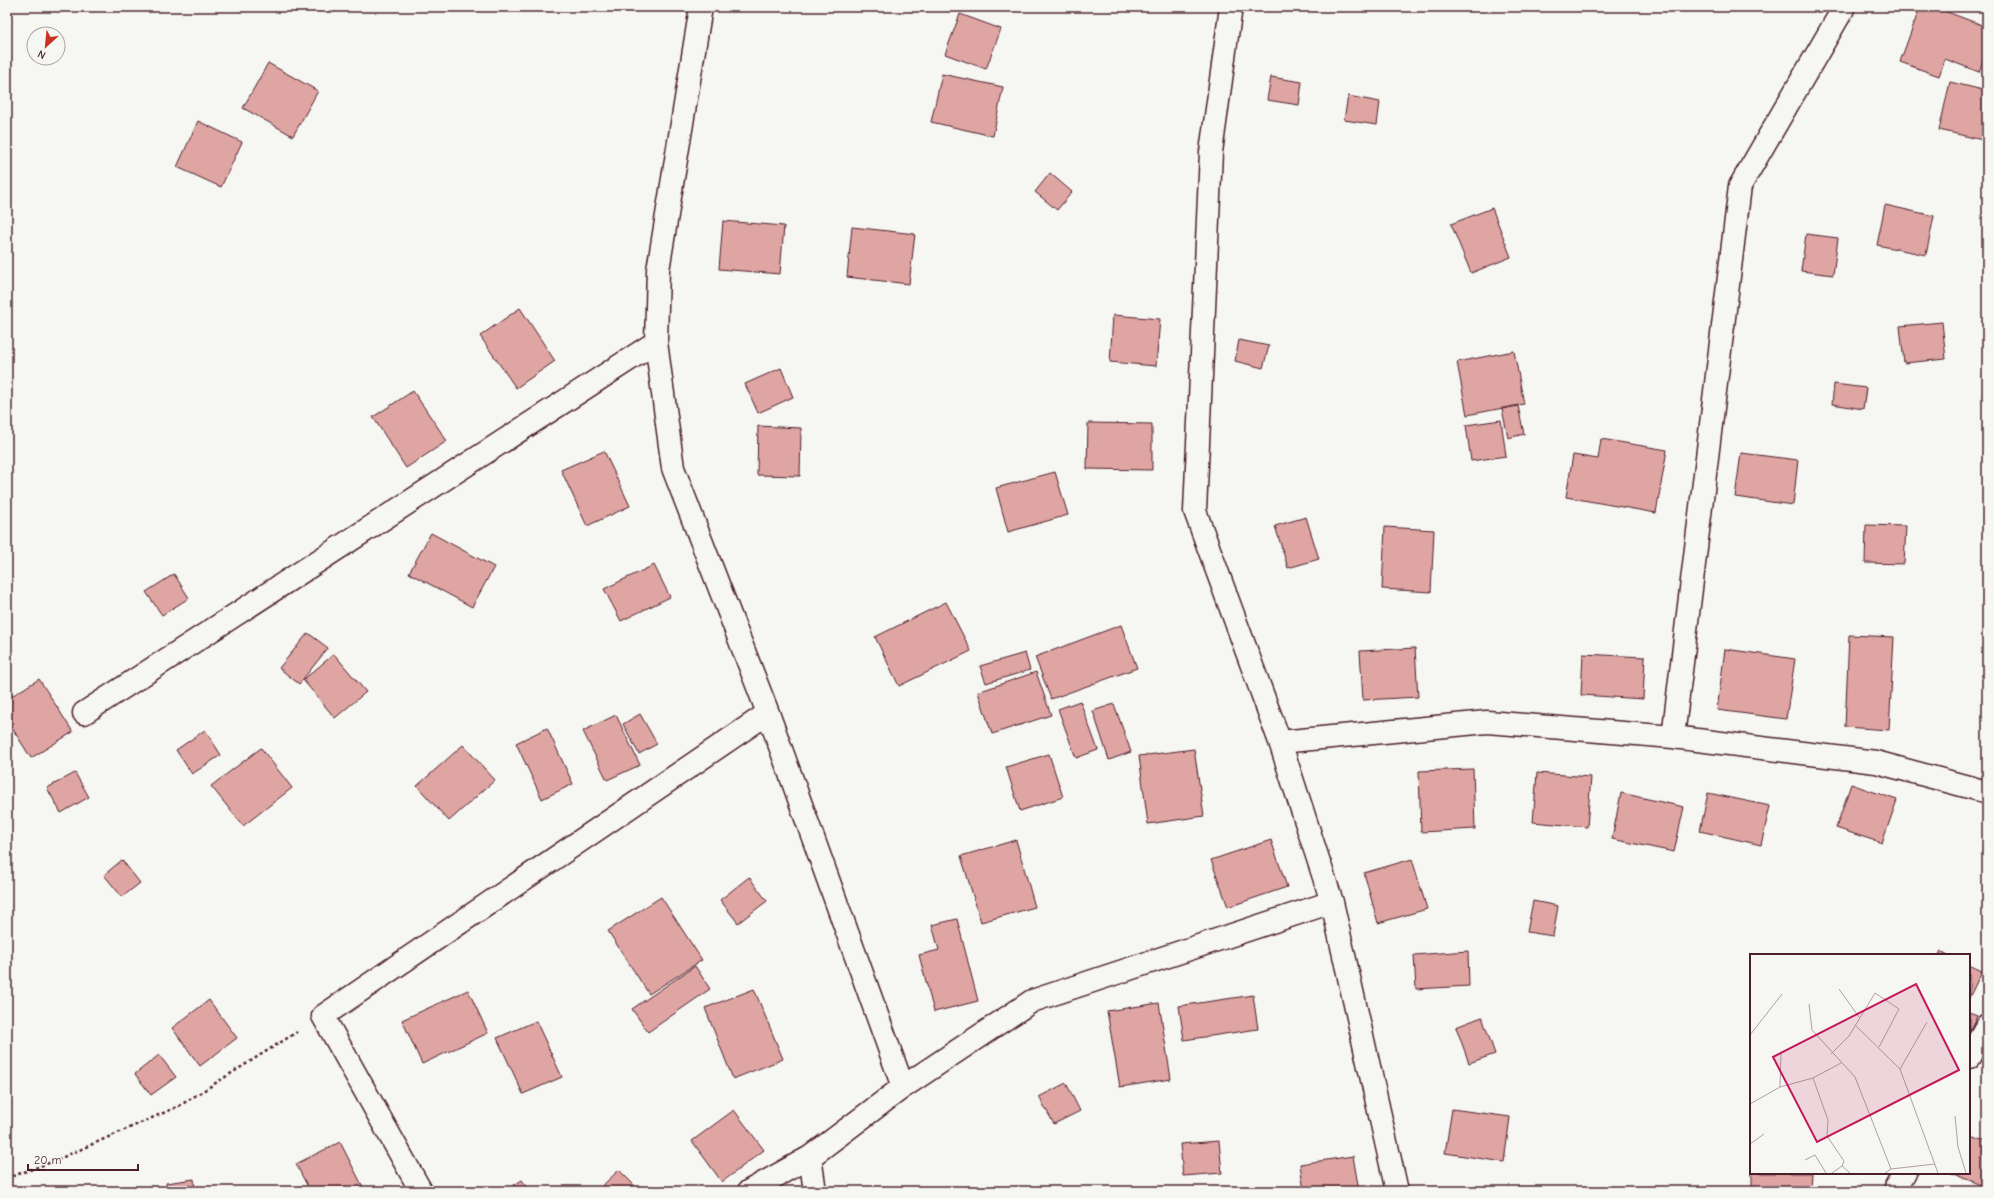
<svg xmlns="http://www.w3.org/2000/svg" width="1994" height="1198" viewBox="0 0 1994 1198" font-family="'Comic Neue',sans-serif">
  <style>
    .building { fill: #dfa5a2; stroke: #4a1f2b }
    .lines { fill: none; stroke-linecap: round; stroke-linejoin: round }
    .minor-casing { stroke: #4a1f2b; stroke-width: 25 }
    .path { stroke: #4a1f2b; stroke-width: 2.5; stroke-dasharray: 3 3; stroke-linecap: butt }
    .minor { stroke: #f6f6f2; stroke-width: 22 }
    .inset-road { fill: none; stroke: #b1a0a2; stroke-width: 1 }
    .view { fill: #c2185b; fill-opacity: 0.15; stroke: #c2185b; stroke-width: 2 }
    .inset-edge { fill: none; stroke: #4a1f2b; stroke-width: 2 }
  </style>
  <rect width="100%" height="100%" fill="#f6f6f2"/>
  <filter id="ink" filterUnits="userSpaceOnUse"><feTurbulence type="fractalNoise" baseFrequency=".025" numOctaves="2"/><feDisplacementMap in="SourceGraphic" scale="8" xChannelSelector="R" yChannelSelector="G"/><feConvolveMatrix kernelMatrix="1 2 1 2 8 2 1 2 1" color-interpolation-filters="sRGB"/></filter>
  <g filter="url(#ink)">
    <path class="building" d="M1920,7H1934L1987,27V49L1979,72L1945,59L1939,76L1900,62Z
      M960,14L1001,29L986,69L945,54Z
      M268,63L318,91L293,136L243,108Z
      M942,74L1003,87L993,136L931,122Z
      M1271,77L1302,82L1299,105L1267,100Z
      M1950,82L1987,91V141L1939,130Z
      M1348,96L1380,102L1377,125L1344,120Z
      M198,121L242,142L221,187L177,167Z
      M1050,173L1072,192L1057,210L1035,192Z
      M1885,205L1934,216L1926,255L1877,245Z
      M1492,208L1511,257L1471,273L1451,224Z
      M723,221L784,226L780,274L719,269Z
      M852,227L915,234L909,284L847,277Z
      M1806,234L1838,238L1833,275L1801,271Z
      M520,308L555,361L516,388L480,336Z
      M1113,315L1160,319L1156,366L1110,362Z
      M1942,322L1946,359L1904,363L1900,326Z
      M1239,340L1269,346L1263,368L1235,361Z
      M1514,351L1524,404L1467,415L1457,362Z
      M781,368L793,397L758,413L745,384Z
      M1834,384L1866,388L1863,409L1832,404Z
      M413,391L447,441L406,468L373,417Z
      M1518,406L1524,434L1508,438L1502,409Z
      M1501,420L1506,456L1471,461L1466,425Z
      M1088,423L1152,424V470L1087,469Z
      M758,426L801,428L800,476L757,475Z
      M1601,439L1667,450L1656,513L1566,497L1573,455L1598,459Z
      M604,451L630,506L587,526L561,470Z
      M1741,453L1798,460L1793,505L1735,497Z
      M1055,472L1068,515L1008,532L996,488Z
      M1306,517L1319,559L1288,568L1275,526Z
      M1866,525L1906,526L1904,564L1865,563Z
      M1385,527L1434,530L1431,592L1382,589Z
      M431,533L494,567L472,607L409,573Z
      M654,565L670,597L621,621L604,589Z
      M174,574L189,598L162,615L146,592Z
      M946,602L971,651L899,686L875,637Z
      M1121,625L1137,668L1051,699L1035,657Z
      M308,633L328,648L299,684L279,668Z
      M1849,635L1894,637L1889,730L1845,727Z
      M1415,648L1418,697L1363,700L1360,651Z
      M1725,649L1795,659L1786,719L1717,710Z
      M1025,653L1030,670L986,683L980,666Z
      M334,654L366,692L335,718L303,680Z
      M1583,654L1645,657L1643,699L1581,695Z
      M1036,672L1051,715L992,734L978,692Z
      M39,679L73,732L31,758L7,720V699Z
      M1080,701L1098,750L1076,758L1058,709Z
      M1114,704L1131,752L1109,760L1093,711Z
      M640,714L657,744L639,754L623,724Z
      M616,715L640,765L607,780L583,731Z
      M547,728L573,784L542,799L516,743Z
      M205,730L221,755L192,774L176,750Z
      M463,745L495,780L449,821L417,786Z
      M261,748L292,788L243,826L211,786Z
      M1194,749L1204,816L1148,824L1139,756Z
      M1049,754L1063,797L1020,811L1006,767Z
      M1473,769L1475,829L1421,832L1419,771Z
      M75,773L89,797L61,813L47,788Z
      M1537,773L1591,777L1587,827L1533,822Z
      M1851,784L1897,800L1882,843L1836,828Z
      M1621,793L1684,807L1674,852L1612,839Z
      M1708,793L1770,806L1761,845L1700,831Z
      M1016,840L1035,907L981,922L961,856Z
      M1271,840L1287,887L1228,907L1211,860Z
      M1412,859L1427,909L1378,923L1364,873Z
      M122,860L140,883L122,897L104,875Z
      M749,877L767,901L738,923L720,900Z
      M661,897L702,960L649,994L608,931Z
      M1533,901L1558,906L1553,936L1527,932Z
      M957,919L978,1001L934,1012L919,955L939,950L932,925Z
      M1468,951L1469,986L1416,989L1414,955Z
      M1941,951L1948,955H1939Z
      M1969,965L1982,971L1969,998Z
      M695,966L710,989L648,1032L632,1009Z
      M754,989L783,1059L733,1079L705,1008Z
      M468,990L488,1033L422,1064L402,1020Z
      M1253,995L1258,1029L1184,1040L1179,1006Z
      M209,1000L237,1038L200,1066L172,1028Z
      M1159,1003L1171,1079L1120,1087L1107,1011Z
      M1969,1012L1977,1015L1969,1032Z
      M1482,1017L1495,1054L1469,1063L1456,1027Z
      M536,1021L562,1077L523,1094L497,1038Z
      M159,1055L176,1077L151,1095L135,1074Z
      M1066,1083L1080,1111L1054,1124L1039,1097Z
      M1452,1109L1510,1117L1504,1162L1445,1153Z
      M734,1110L764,1150L722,1182L692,1141Z
      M1969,1135L1987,1142V1188L1948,1173H1969Z
      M1219,1141L1222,1173L1183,1176L1180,1144Z
      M340,1142L365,1191H310L296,1164Z
      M1353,1156L1359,1191H1304L1300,1164Z
      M619,1170L640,1191H604L600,1188Z
      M1752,1173H1812L1811,1191H1752Z
      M194,1179L195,1191H167L166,1183Z
      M522,1180L530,1191H505Z
      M975,1187L978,1191H969Z"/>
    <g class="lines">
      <defs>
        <path id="minor" d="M701,7L658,270L656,342L673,468L768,713L903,1087
          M1231,7L1211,152L1195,511L1280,742L1332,902L1397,1191
          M84,713L656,342
          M1673,737L1740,186L1843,9V7
          M1280,742L1487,722L1673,737L1876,762L1987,792
          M1969,1057L1987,1025
          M810,1157L815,1191
          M421,1191L323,1016L768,713
          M749,1191L810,1157L903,1087L1032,1001L1332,902
          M1895,1191L1905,1173"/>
      </defs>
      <use href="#minor" class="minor-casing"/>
      <path class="path" d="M7,1178L52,1162L179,1106L297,1032"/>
      <use href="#minor" class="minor"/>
    </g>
  </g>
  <g transform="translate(1750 954)">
    <rect width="220" height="220" fill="#f6f6f2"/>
    <path class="inset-road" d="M89,35L109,63M59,50L62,76L105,123L141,215M105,71L150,115L188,219M0,81L32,40M81,100L99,82L125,39L149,55L129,93M150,115L177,68M63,124L78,166L77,182L94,207L92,212L100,219M30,133L31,99M0,150L30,133L63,124L91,109M205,162L208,193L216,219M0,190L14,180M55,206L65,201L76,219M82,219L92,212M135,219L141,215L185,210"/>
    <path class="view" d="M166,30L209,116L67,188L23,103Z"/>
    <rect width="220" height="220" class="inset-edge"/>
  </g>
  <rect width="1994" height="1198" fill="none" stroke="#f6f6f2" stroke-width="24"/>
  <rect x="12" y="12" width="1970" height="1174" fill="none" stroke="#4a1f2b" stroke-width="1.5" filter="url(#ink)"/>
  <g transform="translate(46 46) rotate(207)"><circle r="19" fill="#f6f6f2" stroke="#b1a0a2"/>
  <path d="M0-3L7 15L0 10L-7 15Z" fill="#c8321e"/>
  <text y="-6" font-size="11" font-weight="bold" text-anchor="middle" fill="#4a1f2b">N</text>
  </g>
  <path d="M28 1164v6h110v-6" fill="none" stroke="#4a1f2b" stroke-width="2"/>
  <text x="34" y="1164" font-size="12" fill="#4a1f2b" stroke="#f6f6f2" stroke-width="3" paint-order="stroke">20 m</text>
</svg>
